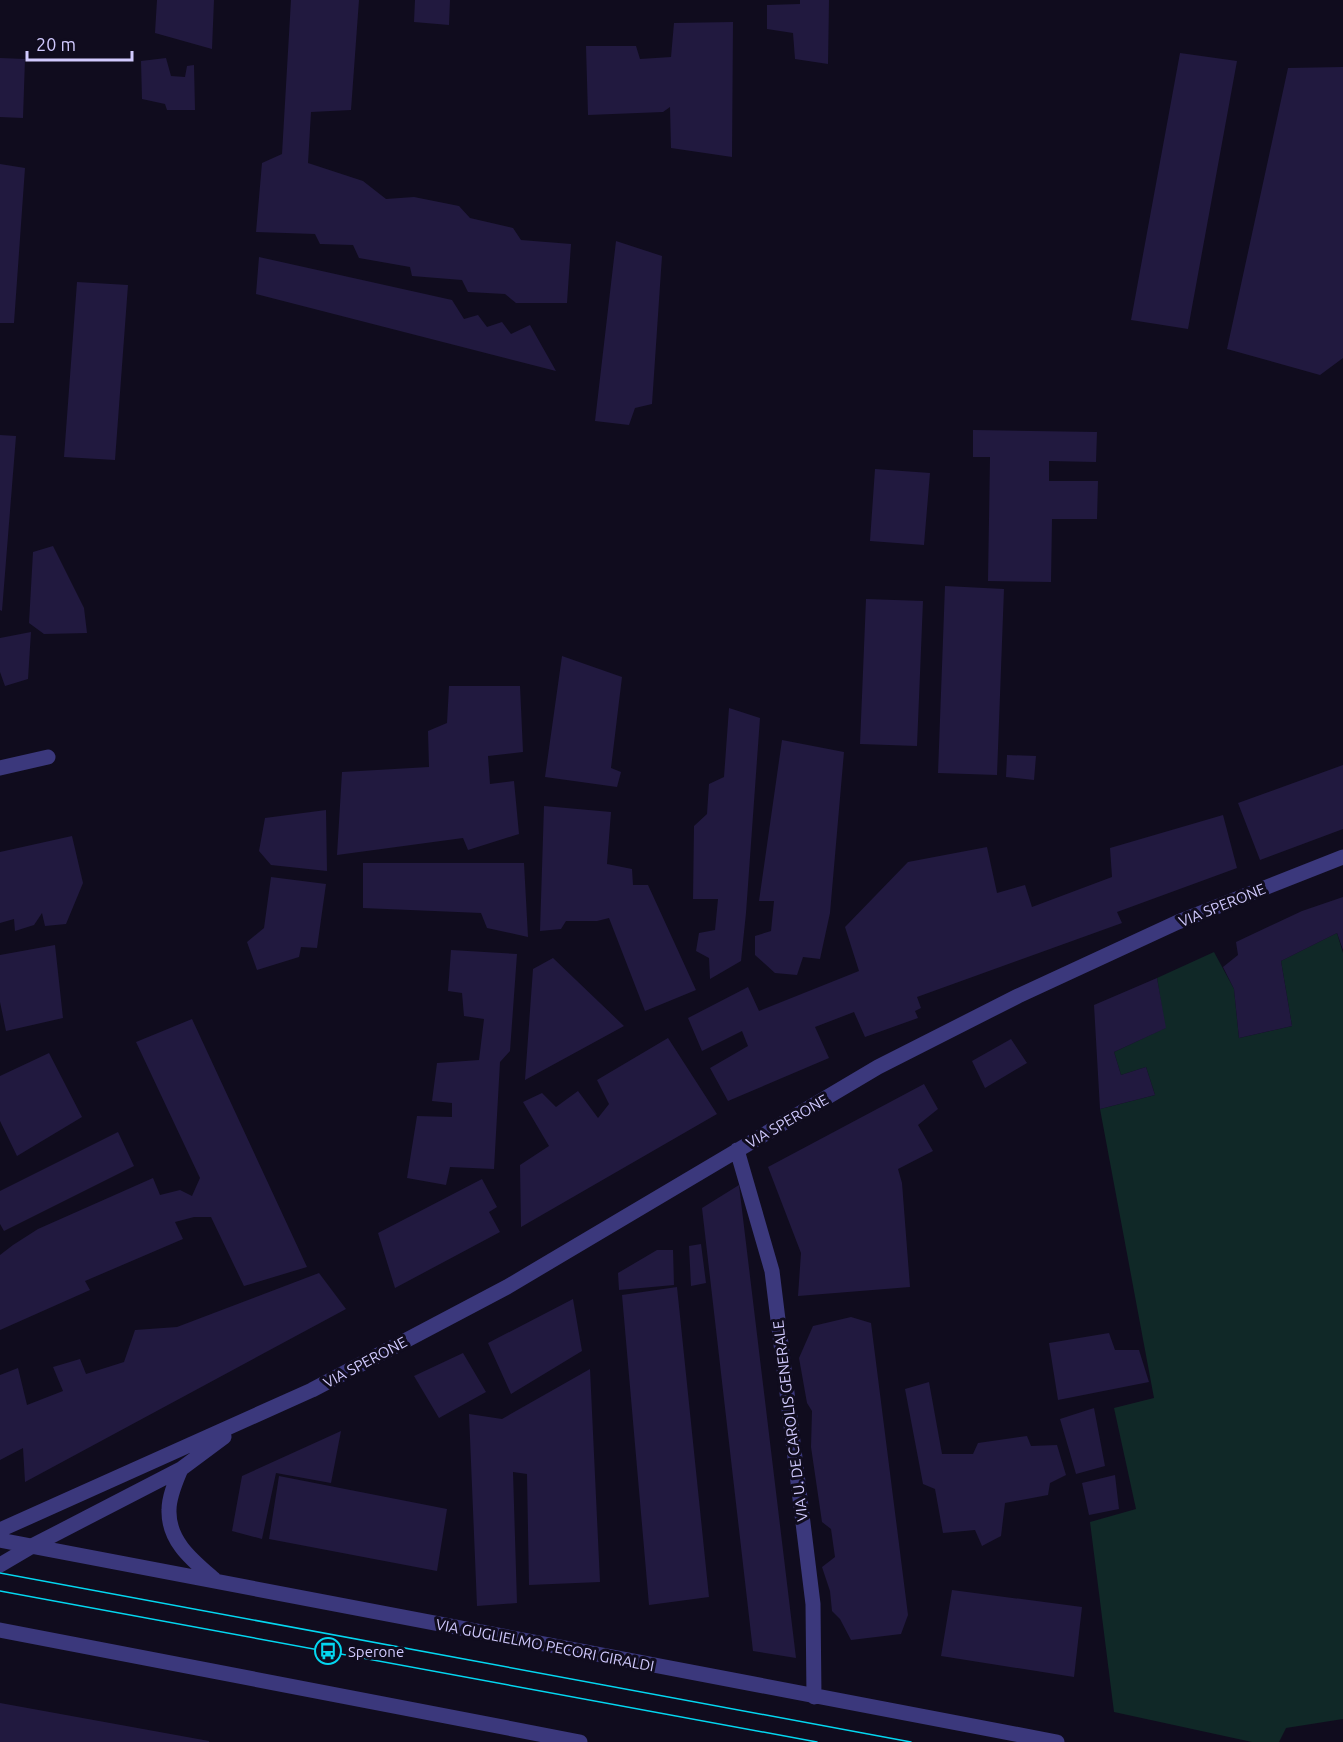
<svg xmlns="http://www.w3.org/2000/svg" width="1343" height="1742" viewBox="0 0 1343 1742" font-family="Ubuntu,sans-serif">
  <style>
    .green { fill: #102827 }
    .building { fill: #21193f }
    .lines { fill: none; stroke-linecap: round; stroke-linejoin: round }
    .minor { stroke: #3b387c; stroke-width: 15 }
    .tram { stroke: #04d7f0; stroke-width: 1.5 }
    .labels { text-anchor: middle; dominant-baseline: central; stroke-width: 6; stroke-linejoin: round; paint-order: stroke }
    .street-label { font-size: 15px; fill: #d1cafe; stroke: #100c1e }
    .poi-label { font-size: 15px; fill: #d1cafe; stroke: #100c1e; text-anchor: start }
  </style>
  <rect width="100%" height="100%" fill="#100c1e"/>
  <path class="green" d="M1337,933L1343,953V1719L1286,1728L1279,1742H1252L1114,1712L1090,1522L1136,1509L1114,1408L1154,1398L1100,1109L1155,1095L1146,1067L1121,1075L1114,1052L1165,1028L1157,978L1214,952L1234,989L1239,1038L1292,1026L1281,961Z"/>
  <path class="building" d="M157,0H214L212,49L155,33Z
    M291,0H359L351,110L311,112L308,163L363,181L386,199L414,197L459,206L470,218L513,228L521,240L571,244L567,303H516L505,294L468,292L462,280L412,276L410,267L359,258L353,245L320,244L315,234L256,232L262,163L282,154Z
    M415,0H450L449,25L414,22Z
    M800,0H829L828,64L795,59L793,33L767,29V5L800,4Z
    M733,22L732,157L671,148L670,107L663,112L588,115L586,46H636L640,59L671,57L674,23Z
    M1180,53L1237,61L1188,329L1131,320Z
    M0,58L25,59L23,118L0,117Z
    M166,58L171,76L185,77L187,66L194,65L195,110H167L165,104L142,99L141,61Z
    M1343,67V358L1320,375L1227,349L1288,68Z
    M0,164L25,168L14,323H0Z
    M616,241L662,256L652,404L635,408L629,425L595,421Z
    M259,257L452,300L464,319L478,315L487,327L502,322L511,334L530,325L556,371L256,294Z
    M77,282L128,285L115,460L64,457Z
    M973,430L1097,432L1096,462L1049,461V481H1098L1097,519H1052L1051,582L988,581L990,457H973Z
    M0,435L16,436L2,611L0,610Z
    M875,469L930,473L924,545L870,541Z
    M53,546L84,608L87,633L44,634L29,623L33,552Z
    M945,586L1004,589L997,775L938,773Z
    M866,599L923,601L917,746L860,744Z
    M31,632L28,679L5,686L0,672V638Z
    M562,656L622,677L611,768L621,772L617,787L545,777Z
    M449,686H520L523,752L488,756L490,784L514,781L519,834L468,850L463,838L337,855L342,772L429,767L428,731L447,723Z
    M729,708L760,718L746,913L741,961L710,979L709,958L696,951L699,933L715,930L718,899H693L694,826L707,814L709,784L724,777Z
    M782,740L844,752L830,913L820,959L803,957L797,975L775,973L755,955V936L771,931L774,901H759Z
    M1007,755L1036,756L1034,780L1006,777Z
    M1343,765V829L1260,860L1238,803Z
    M544,806L611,812L607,864L632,869L633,885H648L696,990L645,1011L609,918L597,921H566L561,929L540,931Z
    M326,810L327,871L271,865L259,851L265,818Z
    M1223,815L1237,868L1117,912L1122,923L917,997L921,1008L915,1011L918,1018L865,1037L854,1012L815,1027L829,1058L728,1101L710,1068L748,1046L742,1031L702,1051L688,1018L748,987L759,1011L859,971L845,927L908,862L987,847L997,893L1025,885L1032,907L1112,877L1110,848Z
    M72,836L83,883L66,924L45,926L42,913L34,925L15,931L14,919L0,923V852Z
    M363,863H524L528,937L487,928L481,913L363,908Z
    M271,877L326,884L317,948L301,947L299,957L257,970L247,942L264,928Z
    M1343,897V950L1337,933L1281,961L1292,1026L1239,1038L1234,989L1223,967L1238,955L1236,942L1302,911Z
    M55,945L63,1018L6,1031L0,1002V955Z
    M451,950L517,954L510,1051L500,1062L494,1169L450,1167L446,1185L407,1178L417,1116L452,1117V1103L432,1101L437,1063L479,1060L484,1019L464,1016L462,993L448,991Z
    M553,958L624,1026L525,1080L533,969Z
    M1157,978L1166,1028L1114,1052L1121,1075L1146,1067L1155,1095L1100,1109L1094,1005Z
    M192,1019L307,1267L244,1286L211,1217H194L175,1222L183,1239L85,1281L90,1290L0,1330V1255L13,1245L38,1229L153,1178L160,1195L180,1190L192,1196L200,1178L136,1042Z
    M668,1038L717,1114L521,1227L520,1165L549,1146L523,1102L542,1093L556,1107L578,1091L598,1118L609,1104L597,1080Z
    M1011,1039L1027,1063L985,1088L972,1061Z
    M49,1053L82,1117L17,1156L0,1121V1076Z
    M924,1084L938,1109L918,1125L933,1151L898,1169L902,1183L910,1287L798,1296L801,1253L768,1167Z
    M118,1132L134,1166L4,1231L0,1224V1191Z
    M482,1179L497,1207L489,1212L500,1232L395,1288L378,1233Z
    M739,1185L796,1658L753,1651L702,1208Z
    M701,1244L706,1283L691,1286L689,1246Z
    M657,1250H673L674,1285L619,1290L618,1273Z
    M319,1273L346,1309L25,1482L23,1448L0,1460V1375L18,1368L27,1405L63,1391L53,1367L80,1359L86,1374L124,1362L135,1330L177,1327Z
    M677,1287L709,1597L649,1605L622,1295Z
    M573,1299L582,1351L511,1394L488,1343Z
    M851,1317L871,1323L908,1615L901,1634L851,1640L840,1619L832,1611L830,1591L822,1567L835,1557L831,1529L822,1522L811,1447L812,1411L807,1403L799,1358L813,1326Z
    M1109,1333L1115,1350H1139L1149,1382L1058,1400L1049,1343Z
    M463,1353L486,1392L439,1418L414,1376Z
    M590,1369L600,1582L529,1585L527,1474L513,1472L517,1603L477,1606L469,1414L502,1419Z
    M929,1382L942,1454H973L978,1443L1027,1436L1031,1446L1057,1445L1066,1475L1050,1483L1048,1495L1005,1503L1001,1536L982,1546L975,1530L943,1533L935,1489L923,1484L905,1389Z
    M1094,1408L1105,1466L1076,1474L1060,1419Z
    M341,1431L331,1483L276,1473L262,1539L232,1531L242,1476Z
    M1115,1475L1119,1509L1089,1515L1082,1483Z
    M279,1476L447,1509L437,1571L269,1539Z
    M952,1590L1082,1607L1074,1677L941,1656Z
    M0,1703L209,1741V1742H0Z"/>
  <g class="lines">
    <path class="minor" d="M0,768L48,757
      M737,1150L772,1271L813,1604L814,1697
      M181,1469C176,1481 169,1496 169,1510C168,1541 192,1560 214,1579
      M0,1530L312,1390L507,1287L878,1067L1018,996L1178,922L1343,857
      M0,1540L1057,1742
      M0,1565L34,1545L181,1469L224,1437
      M0,1630L580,1742"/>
    <path class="tram" d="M0,1573L911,1742
      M0,1591L817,1742"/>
  </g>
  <defs>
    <symbol id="bus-ring" viewBox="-11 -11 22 22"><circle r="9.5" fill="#100c1e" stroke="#04d7f0" stroke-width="1.5"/><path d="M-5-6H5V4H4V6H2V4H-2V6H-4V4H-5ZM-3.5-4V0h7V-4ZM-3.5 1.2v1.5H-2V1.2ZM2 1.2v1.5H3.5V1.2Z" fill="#04d7f0"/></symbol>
  </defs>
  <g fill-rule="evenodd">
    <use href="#bus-ring" x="313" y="1636" width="30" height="30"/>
  </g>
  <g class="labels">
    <g class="street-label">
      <text transform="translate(1222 905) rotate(-22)">VIA SPERONE</text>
      <text transform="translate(787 1121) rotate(-30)">VIA SPERONE</text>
      <text transform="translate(365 1362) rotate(-28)">VIA SPERONE</text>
      <text transform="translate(790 1421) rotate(-97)">VIA U. DE CAROLIS GENERALE</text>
      <text transform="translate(545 1645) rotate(11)">VIA GUGLIELMO PECORI GIRALDI</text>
    </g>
    <g class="poi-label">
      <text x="348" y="1651">Sperone</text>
    </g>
  </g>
  <path d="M27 51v9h105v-9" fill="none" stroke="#d1cafe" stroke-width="3"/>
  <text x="36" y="51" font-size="18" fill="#d1cafe" stroke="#100c1e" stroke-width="4.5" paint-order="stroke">20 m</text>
</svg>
